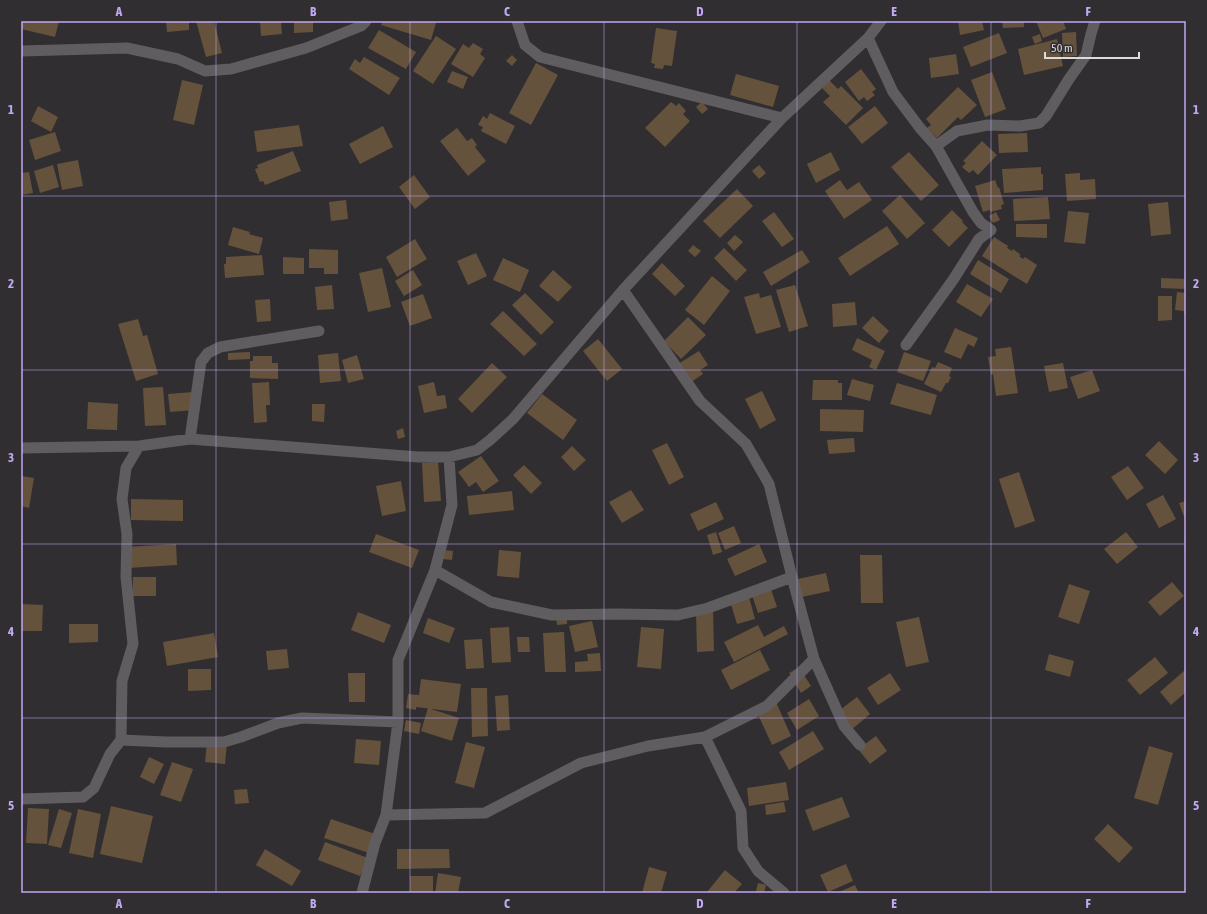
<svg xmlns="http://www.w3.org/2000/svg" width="1207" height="914" viewBox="0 0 1207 914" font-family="'Asap Condensed',sans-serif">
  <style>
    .building { fill: #65523c }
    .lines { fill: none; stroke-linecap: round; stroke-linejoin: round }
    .minor { stroke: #605d61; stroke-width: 11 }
    .grid { fill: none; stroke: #c0a8f3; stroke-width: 1; stroke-opacity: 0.55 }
    .neatline { fill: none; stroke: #c0a8f3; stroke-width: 1.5 }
    .grid-label { font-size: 13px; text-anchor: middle; font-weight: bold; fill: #c0a8f3 }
  </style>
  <rect width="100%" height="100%" fill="#312e31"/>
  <path class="building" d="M21,21H59L55,37L21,29Z
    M166,21H189V30L167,32Z
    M196,21H214L222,53L206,57Z
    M260,21H281L282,34L261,36Z
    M294,21H313V32L294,33Z
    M383,21H428L436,23L431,40L381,25Z
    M958,21H982L984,30L960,35Z
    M1002,21H1024V27L1003,28Z
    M1036,21H1063L1066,29L1043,38Z
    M656,28L677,31L672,66L664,65L663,69L654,68L655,64L651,63Z
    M379,30L416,52L406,69L368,48Z
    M1076,32L1077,56L1063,57L1062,33Z
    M999,33L1007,53L971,67L963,47Z
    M1040,34L1042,41L1035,44L1032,37Z
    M436,36L456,49L433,84L413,71Z
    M1057,39L1063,66L1024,75L1018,49Z
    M473,43L483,49L480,54L485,58L473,77L451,64L463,44L469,48Z
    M956,54L959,74L931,78L929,58Z
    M512,55L517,60L512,66L506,61Z
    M364,57L400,78L389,95L349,69L355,59L360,63Z
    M536,63L558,75L531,125L509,113Z
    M861,69L876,89L872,92L875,95L867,101L864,97L859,101L845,82Z
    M452,71L468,77L463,89L447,82Z
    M992,72L1006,109L985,117L971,80Z
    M736,74L779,86L773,107L730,95Z
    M182,80L203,85L194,125L173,120Z
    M829,80L838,89L841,86L863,108L846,125L823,102L830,96L822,88Z
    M958,87L977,105L961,120L958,117L937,138L927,128L931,125L926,119Z
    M671,102L676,106L679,103L686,111L683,114L690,121L665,147L645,128Z
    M702,102L708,109L702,114L696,107Z
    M38,106L58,117L51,132L31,121Z
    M875,106L888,123L862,144L848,127Z
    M490,113L515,126L506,144L481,131L483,127L478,125L483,116L487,119Z
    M299,125L303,146L257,152L254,131Z
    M383,126L393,147L360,164L349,144Z
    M457,128L467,141L472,138L477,145L475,147L486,161L468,176L440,141Z
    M55,132L61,151L35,160L29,140Z
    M1027,133L1028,152L999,153L998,134Z
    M982,141L997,155L978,175L973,170L969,173L962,167L966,163L963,161Z
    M293,151L301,171L265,185L263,181L260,182L255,169L258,168L257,165Z
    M831,152L840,170L816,183L807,164Z
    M909,152L939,185L921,201L891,167Z
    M78,160L83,186L62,190L57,164Z
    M53,165L59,187L40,193L34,171Z
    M759,165L766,173L759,179L752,171Z
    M1041,167V174H1043V190L1004,193L1002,169Z
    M29,172L33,193L21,195V173Z
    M1080,173V180L1095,179L1096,199L1067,201L1065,174Z
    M414,175L430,197L415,209L399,187Z
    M840,180L847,190L859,182L872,200L844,219L825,191Z
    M995,180L998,188L999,187L1004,204L1001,205L1002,209L990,212V210L983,212L975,186Z
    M737,189L753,206L720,238L703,221Z
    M900,195L925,223L907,239L882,211Z
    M1048,197L1050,219L1014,221L1013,199Z
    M346,200L348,219L331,221L329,202Z
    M1168,202L1171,234L1151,236L1148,204Z
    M952,210L963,221L962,222L968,228L949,247L932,230Z
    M1068,211L1089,213L1085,244L1064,242Z
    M774,212L794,239L782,247L762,221Z
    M996,212L1000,220L993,223L989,216Z
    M1016,224H1047V238L1016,237Z
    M887,226L899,244L850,276L838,258Z
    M233,227L250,232L249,234L263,238L259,254L228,245Z
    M735,235L743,242L734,251L727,243Z
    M994,237L1008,246L1007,248L1012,251L1013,249L1021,255L1019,256L1023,259L1025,257L1037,265L1027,284L982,256Z
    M415,239L427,259L397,277L386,257Z
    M693,245L701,251L695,257L688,251Z
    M724,248L747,270L736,281L714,258Z
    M309,249L338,250V274H324V268H309Z
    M802,250L810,262L771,286L763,272Z
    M476,253L487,276L468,285L457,261Z
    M262,255L264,275L225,278L224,264H226V257Z
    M283,257L304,258V274H283Z
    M503,258L529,270L520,292L493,280Z
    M978,260L1009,279L1001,293L970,274Z
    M662,263L685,286L675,296L652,274Z
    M382,268L391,307L368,312L359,273Z
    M413,270L422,285L404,296L395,281Z
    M553,270L572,287L558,302L539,286Z
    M712,276L730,291L704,325L685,310Z
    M1161,278L1186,279V289L1161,288Z
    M967,284L993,299L981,317L956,302Z
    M332,285L334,309L317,310L315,287Z
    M795,285L808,326L789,332L776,290Z
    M1177,292L1186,293V314H1184V311L1175,310Z
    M525,293L554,322L541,335L512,305Z
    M759,293L760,298L771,295L781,327L756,334L744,297Z
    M423,294L432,318L410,326L401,302Z
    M1158,296H1172V320L1158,321Z
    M270,299L271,321L257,322L255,300Z
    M855,302L857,325L833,327L832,304Z
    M503,311L537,344L524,356L490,324Z
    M873,316L889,331L879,343L862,328Z
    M688,317L706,335L681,359L664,341Z
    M138,319L143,336L147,335L158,374L136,381L118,324Z
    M955,328L978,338L974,347L968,344L961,359L944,352Z
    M857,338L885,351L876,370L869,367L872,360L852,350Z
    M598,339L622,369L607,381L583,351Z
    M1011,347L1018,393L996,396L993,374L991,375L988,357L996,356L995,349Z
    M699,351L708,365L700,370L703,374L690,383L678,364Z
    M250,352V359L228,360V353Z
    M904,352L931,361L923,381L897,372Z
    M338,353L341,381L320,383L318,355Z
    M357,355L364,379L348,383L342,360Z
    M253,356H272V363H278V379L250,378V361H253Z
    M938,362L952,368L949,376L951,377L948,383H946L941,392L924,384L932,367L935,368Z
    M492,363L507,377L472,413L458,399Z
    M1063,363L1068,388L1049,392L1044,366Z
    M1092,370L1100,391L1078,399L1070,377Z
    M852,379L874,385L870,401L847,395Z
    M813,380H838V383H842V400H812Z
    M269,382L270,405H266L267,422L254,423L252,383Z
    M434,382L437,396L445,395L447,408L424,413L418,386Z
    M897,383L937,395L931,415L890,404Z
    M163,387L166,425L145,426L143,388Z
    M762,391L776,420L760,429L745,399Z
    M193,392L195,410L170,412L168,394Z
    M542,394L577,420L563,440L527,413Z
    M88,402L118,404L117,430L87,429Z
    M312,404H325L324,422L312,421Z
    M820,409L864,410L863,432L820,431Z
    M403,428L405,437L398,439L396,431Z
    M854,438L855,452L829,454L827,440Z
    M1159,441L1178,460L1165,474L1145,455Z
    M667,443L684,477L669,485L652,450Z
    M572,446L586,460L574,471L561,457Z
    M481,456L499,481L483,492L476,482L469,487L458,472Z
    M438,462L441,501L424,502L422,463Z
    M524,465L542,483L531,494L513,475Z
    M1128,466L1144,488L1127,500L1111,477Z
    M1019,472L1035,521L1015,528L999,479Z
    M21,476L34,478L29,508L21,506Z
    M401,481L406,511L382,516L376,486Z
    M631,490L644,510L622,523L609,502Z
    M512,491L514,510L469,515L467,496Z
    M1163,495L1176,519L1159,528L1146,504Z
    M131,499L183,500V521L131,520Z
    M1186,501V522L1179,503Z
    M716,502L724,519L698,531L690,514Z
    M734,526L741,543L725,550L718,533Z
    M716,532L722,552L713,555L707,535Z
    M1126,532L1138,547L1117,564L1104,549Z
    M376,534L419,550L412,568L369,552Z
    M176,544L177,565L128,568L126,547Z
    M759,544L767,562L735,576L727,559Z
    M444,550L453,551L452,560L443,559Z
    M499,550L521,552L519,578L497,576Z
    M860,555H882L883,603H861Z
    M826,573L830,591L797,598L793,580Z
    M133,577H156V596H133Z
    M1172,582L1184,596L1160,616L1148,602Z
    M1069,584L1090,591L1079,624L1058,617Z
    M770,586L777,607L758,613L751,592Z
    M748,593L755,619L737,624L729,598Z
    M21,604L43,605L42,631H21Z
    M713,610L714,651L697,652L696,611Z
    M358,612L391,625L384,643L351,630Z
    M556,616H567V624L557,625Z
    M919,617L929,662L906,667L896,622Z
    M428,618L455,628L449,643L423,633Z
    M592,621L598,647L575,652L569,626Z
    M69,624H98V642L69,643Z
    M758,625L764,637L784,626L788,634L734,662L724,642Z
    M509,627L511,662L492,663L490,628Z
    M641,627L664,629L661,669L637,667Z
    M564,632L566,672H545L543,633Z
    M214,633L218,657L167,666L163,642Z
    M517,637H529L530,652H518Z
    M482,639L484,668L466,669L464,640Z
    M287,649L289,668L268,670L266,651Z
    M760,650L770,670L731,690L721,670Z
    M600,653L601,671L575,672V662L588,661L587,654Z
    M1049,654L1074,661L1070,677L1045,670Z
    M1155,657L1168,673L1140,695L1127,680Z
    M799,667L811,686L801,693L789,673Z
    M188,669H211V690L188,691Z
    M1185,670L1186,672V692L1171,705L1160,692Z
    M348,673H365V702H349Z
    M890,673L901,690L878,705L867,688Z
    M421,679L461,684L457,712L416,707V710L406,708L408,694L419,695Z
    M471,688H487L488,736L472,737Z
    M508,695L510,730L497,731L495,696Z
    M857,697L870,714L850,731L836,713Z
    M809,699L819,716L797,730L787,713Z
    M776,702L791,736L772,745L756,710Z
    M428,708L459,718L452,741L421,731Z
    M406,720L421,723L419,734L404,731Z
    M813,731L824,749L789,770L779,752Z
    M876,736L887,751L870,764L858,749Z
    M356,739L381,741L379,765L354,763Z
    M207,741L227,743L225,764L205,762Z
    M466,742L485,747L474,788L455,783Z
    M1149,746L1173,753L1158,805L1134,798Z
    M149,757L164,764L154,784L140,777Z
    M172,762L193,769L181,802L160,795Z
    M786,782L789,800L749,806L747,788Z
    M247,789L249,803L235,804L234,790Z
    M842,797L850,817L813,831L805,810Z
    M784,802L786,812L766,815L765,805Z
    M111,806L153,816L142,863L100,854Z
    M28,808L49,809L47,844L26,843Z
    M59,809L72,813L61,848L48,845Z
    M78,809L101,814L93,858L69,853Z
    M331,819L375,834L369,853L324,838Z
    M1108,824L1133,848L1119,863L1094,839Z
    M325,842L368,858L360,876L318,860Z
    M265,849L301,871L292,886L256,865Z
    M397,849H449L450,868L397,869Z
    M846,864L853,881L828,892L820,875Z
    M649,867L667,872L661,893H642Z
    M725,870L742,884L734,893H709L707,892Z
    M438,873L461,877L458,893H435Z
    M410,876H433V893H410Z
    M758,883L766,885L764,893L756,891Z
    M855,885L859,893H837Z"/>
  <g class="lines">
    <path class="minor" d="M517,21L525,45L540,57L782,118
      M868,38L893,92L920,128L936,146L973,212L981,223L991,230L979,239L953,280L906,345
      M21,51L127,48L178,59L205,71L231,69L306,48L361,26L366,21
      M936,146L957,131L988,125L1020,126L1039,123L1046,116L1069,79L1086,55L1091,34L1095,21
      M623,290L700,401L746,444L769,484L792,577L814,659L844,726L860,745
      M190,439L201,362L208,353L220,347L319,331
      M21,448L139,446L190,439L418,457H449L477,450L490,440L513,419L623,290L782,118L868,38L881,21
      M435,570L491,602L552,615L617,614L678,615L708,608L792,577
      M705,737L741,811L743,848L758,871L784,893
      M121,740L122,681L133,644L126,577L127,534L122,499L126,468L139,446
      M21,799L83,797L94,788L110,754L121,740L166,742H224L241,737L278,723L302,718L398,722
      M386,815L485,813L581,763L648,746L705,737L767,706L814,659
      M362,893L375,843L386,815L398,722V660L435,570L452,505L449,457"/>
  </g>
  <path class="grid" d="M216,21V893M410,21V893M604,21V893M797,21V893M991,21V893M21,196H1186M21,370H1186M21,544H1186M21,718H1186"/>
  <rect width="1207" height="914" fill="none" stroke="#312e31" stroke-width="44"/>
  <path d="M1045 52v6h94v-6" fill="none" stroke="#dcdbdd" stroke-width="2"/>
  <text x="1051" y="52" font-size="12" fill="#dcdbdd" stroke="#312e31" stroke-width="3" paint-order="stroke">50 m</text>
  <rect x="22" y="22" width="1163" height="870" class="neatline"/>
  <g class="grid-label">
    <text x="119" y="16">A</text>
    <text x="313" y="16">B</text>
    <text x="507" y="16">C</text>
    <text x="700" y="16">D</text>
    <text x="894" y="16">E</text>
    <text x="1088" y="16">F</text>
    <text x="11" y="114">1</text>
    <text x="1196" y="114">1</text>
    <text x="11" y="288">2</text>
    <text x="1196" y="288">2</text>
    <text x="11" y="462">3</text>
    <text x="1196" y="462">3</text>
    <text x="11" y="636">4</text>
    <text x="1196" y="636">4</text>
    <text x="11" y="810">5</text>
    <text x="1196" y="810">5</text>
    <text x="119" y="908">A</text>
    <text x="313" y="908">B</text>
    <text x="507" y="908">C</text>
    <text x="700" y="908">D</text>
    <text x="894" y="908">E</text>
    <text x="1088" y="908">F</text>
  </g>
</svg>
